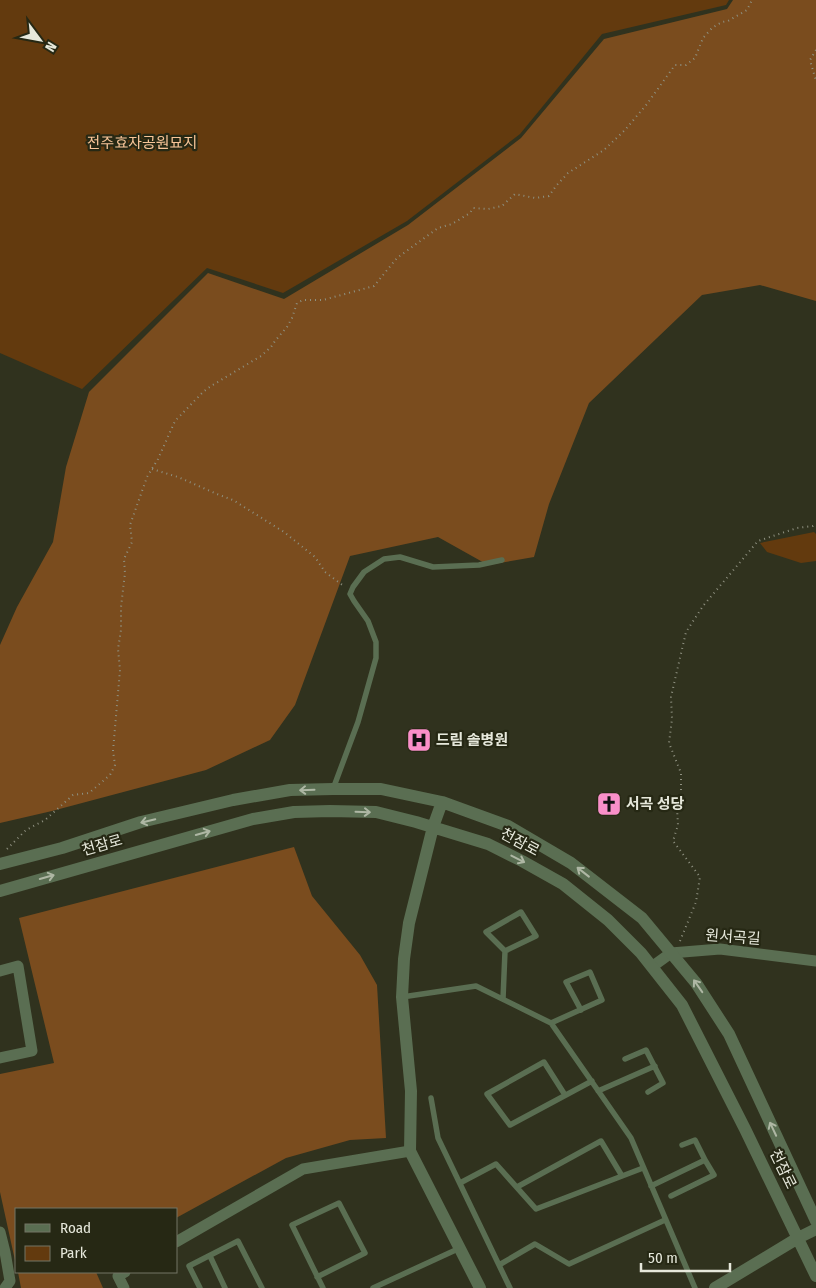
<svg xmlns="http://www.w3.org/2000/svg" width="816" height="1288" viewBox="0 0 816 1288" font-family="'Fira Sans Condensed','Noto Sans KR',sans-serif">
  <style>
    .green { fill: #633a0e }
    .forest { fill: #7a4c1e }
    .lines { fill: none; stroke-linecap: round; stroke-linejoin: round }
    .path { stroke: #8f9181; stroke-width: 2; stroke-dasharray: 1 4; stroke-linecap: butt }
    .service { stroke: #5a6e52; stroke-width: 5.5 }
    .minor { stroke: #5a6e52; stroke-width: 11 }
    .tertiary { stroke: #5a6e52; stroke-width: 12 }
    .oneway { stroke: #aeb7a4 }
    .labels { text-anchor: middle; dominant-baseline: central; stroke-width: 4.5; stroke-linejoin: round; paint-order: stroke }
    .park-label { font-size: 15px; fill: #f8c598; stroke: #262814 }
    .poi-label { font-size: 15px; font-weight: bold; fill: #e6e8db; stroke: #262814; text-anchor: start }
    .street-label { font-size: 15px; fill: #e6e8db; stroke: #262814 }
  </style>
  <rect width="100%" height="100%" fill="#30321e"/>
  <path class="green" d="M0,0H729L726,5L602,34L520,134L407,221L283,293L207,268L82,389L0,353Z
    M814,532L816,534V561L801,563L767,552L760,543Z"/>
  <path class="forest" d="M733,0H816V301L760,285L702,295L589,403L549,504L534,557L488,565L438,537L350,556L295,705L270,740L206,770L52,811L0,823V645L17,607L53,542L66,467L89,392L208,273L284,299L408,225L521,138L604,39L727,9Z
    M294,847L312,896L360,955L377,985L386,1138L350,1140L286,1158L176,1218V1209H16V1265L0,1192V1074L54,1063L19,918Z
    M18,1272H96L103,1288H21Z"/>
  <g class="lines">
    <path class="path" d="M816,50L810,60L816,81
      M152,469L178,477L217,494L233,500L284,532L315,557L325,572L345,587
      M7,849L26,830L45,820L73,795L89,793L110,775L115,765L113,751L120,670L118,649L121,630V607L125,573L124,559L132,542L130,525L147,477L158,459L175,421L203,392L211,386L261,356L271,347L275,341L287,327L292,318L297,303L303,300H323L374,286L397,258L438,228L452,224L470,213L473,208L488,209L502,206L515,194L535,198L549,196L556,186L568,173L604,150L625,130L647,104L675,65H686L695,58L703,38L712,28L722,22L728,21L747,10L752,0
      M680,941L696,902L700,877L673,841L678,825L677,808L681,799V773L669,743L672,719L671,697L686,632L703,606L758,541L797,528L813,526L816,524"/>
    <path class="service" d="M333,789L358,722L376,658V642L368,621L354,601L350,594L353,587L364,572L384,559L400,557L433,567L479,565L502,560
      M402,997L476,986L551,1023L631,1138L695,1288
      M503,999L505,951L536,936L521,912L486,932L505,951
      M551,1023L602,1000L590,972L566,982L581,1010
      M625,1059L646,1050L663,1083L648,1092
      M598,1091L655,1066
      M565,1095L544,1062L487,1094L510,1125L592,1081
      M431,1098L438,1138L510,1288
      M682,1145L695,1140L705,1160
      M460,1183L496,1164L536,1209L643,1168
      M651,1186L705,1160L714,1175L671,1196
      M517,1187L601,1141L622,1176
      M210,1256L225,1288
      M499,1265L535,1244L569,1264L665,1220
      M317,1277L365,1253L339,1203L292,1225L323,1288
      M200,1288L189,1266L238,1241L262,1288
      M373,1288L460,1248"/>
    <path class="minor" d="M653,966L671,953L720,949L816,961
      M0,971L18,966L32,1051L0,1058
      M0,1232L5,1252L10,1281L5,1288
      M176,1242L303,1169L410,1151
      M124,1288L118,1276L125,1272"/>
    <path class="tertiary" d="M442,802L433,827L409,923L404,959L402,997L411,1091L410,1151L480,1288
      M0,864L62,848L141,822L233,800L290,790L333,789H381L442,802L508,826L571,863L642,918L696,983L729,1034L816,1221
      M0,891L253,819L294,812L330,811L376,812L416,822L488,844L522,861L563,884L608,920L641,953L682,1005L745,1129L816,1276
      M715,1288L798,1238L816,1229"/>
  </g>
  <defs><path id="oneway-shaft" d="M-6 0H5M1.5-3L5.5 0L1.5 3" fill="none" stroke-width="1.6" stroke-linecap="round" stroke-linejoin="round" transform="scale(1.25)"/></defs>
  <g class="oneway">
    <use href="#oneway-shaft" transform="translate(307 790) rotate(178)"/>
    <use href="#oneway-shaft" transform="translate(363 812) rotate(2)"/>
    <use href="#oneway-shaft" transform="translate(148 821) rotate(166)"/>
    <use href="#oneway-shaft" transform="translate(203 833) rotate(-16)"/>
    <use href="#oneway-shaft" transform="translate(518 859) rotate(27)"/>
    <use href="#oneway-shaft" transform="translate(583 872) rotate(-142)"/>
    <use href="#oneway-shaft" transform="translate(47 877) rotate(-16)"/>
    <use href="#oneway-shaft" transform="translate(698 986) rotate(-125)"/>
    <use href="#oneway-shaft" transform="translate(773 1129) rotate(-115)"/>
  </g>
  <defs>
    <symbol id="hospital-square" viewBox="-11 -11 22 22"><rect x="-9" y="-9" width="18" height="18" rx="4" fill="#f98fc9" stroke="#262814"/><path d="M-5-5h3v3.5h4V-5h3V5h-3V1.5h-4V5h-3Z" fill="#111"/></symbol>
    <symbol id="church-square" viewBox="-11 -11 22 22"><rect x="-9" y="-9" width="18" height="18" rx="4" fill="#f98fc9" stroke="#262814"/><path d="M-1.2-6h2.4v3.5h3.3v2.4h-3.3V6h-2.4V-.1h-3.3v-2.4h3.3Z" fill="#111"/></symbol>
  </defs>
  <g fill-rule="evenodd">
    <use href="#hospital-square" x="405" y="726" width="28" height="28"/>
    <use href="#church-square" x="595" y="790" width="28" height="28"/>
  </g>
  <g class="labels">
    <g class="park-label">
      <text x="142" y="143">전주효자공원묘지</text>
    </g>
    <g class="poi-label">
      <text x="436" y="740">드림 솔병원</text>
      <text x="626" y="804">서곡 성당</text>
    </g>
    <g class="street-label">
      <text transform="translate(520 842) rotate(28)">천잠로</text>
      <text transform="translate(102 845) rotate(-16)">천잠로</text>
      <text transform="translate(733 937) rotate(4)">원서곡길</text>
      <text transform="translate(783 1169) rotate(64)">천잠로</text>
    </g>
  </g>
  <rect x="15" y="1208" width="162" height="65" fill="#262814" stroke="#737564"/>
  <rect x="25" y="1224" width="25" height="8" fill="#5a6e52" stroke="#737564"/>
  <text x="60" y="1233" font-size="15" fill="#e6e8db">Road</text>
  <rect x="25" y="1246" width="25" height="15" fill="#633a0e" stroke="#737564"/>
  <text x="60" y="1258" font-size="15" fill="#e6e8db">Park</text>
  <g transform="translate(40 40) rotate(122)" stroke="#262814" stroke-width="4" paint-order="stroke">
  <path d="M0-4L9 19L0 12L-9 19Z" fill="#e6e8db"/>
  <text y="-8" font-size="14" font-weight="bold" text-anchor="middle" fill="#e6e8db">N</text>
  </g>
  <path d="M641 1263v8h89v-8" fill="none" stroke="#e6e8db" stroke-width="2.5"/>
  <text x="648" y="1263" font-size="15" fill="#e6e8db" stroke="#262814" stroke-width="4" paint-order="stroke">50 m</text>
</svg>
